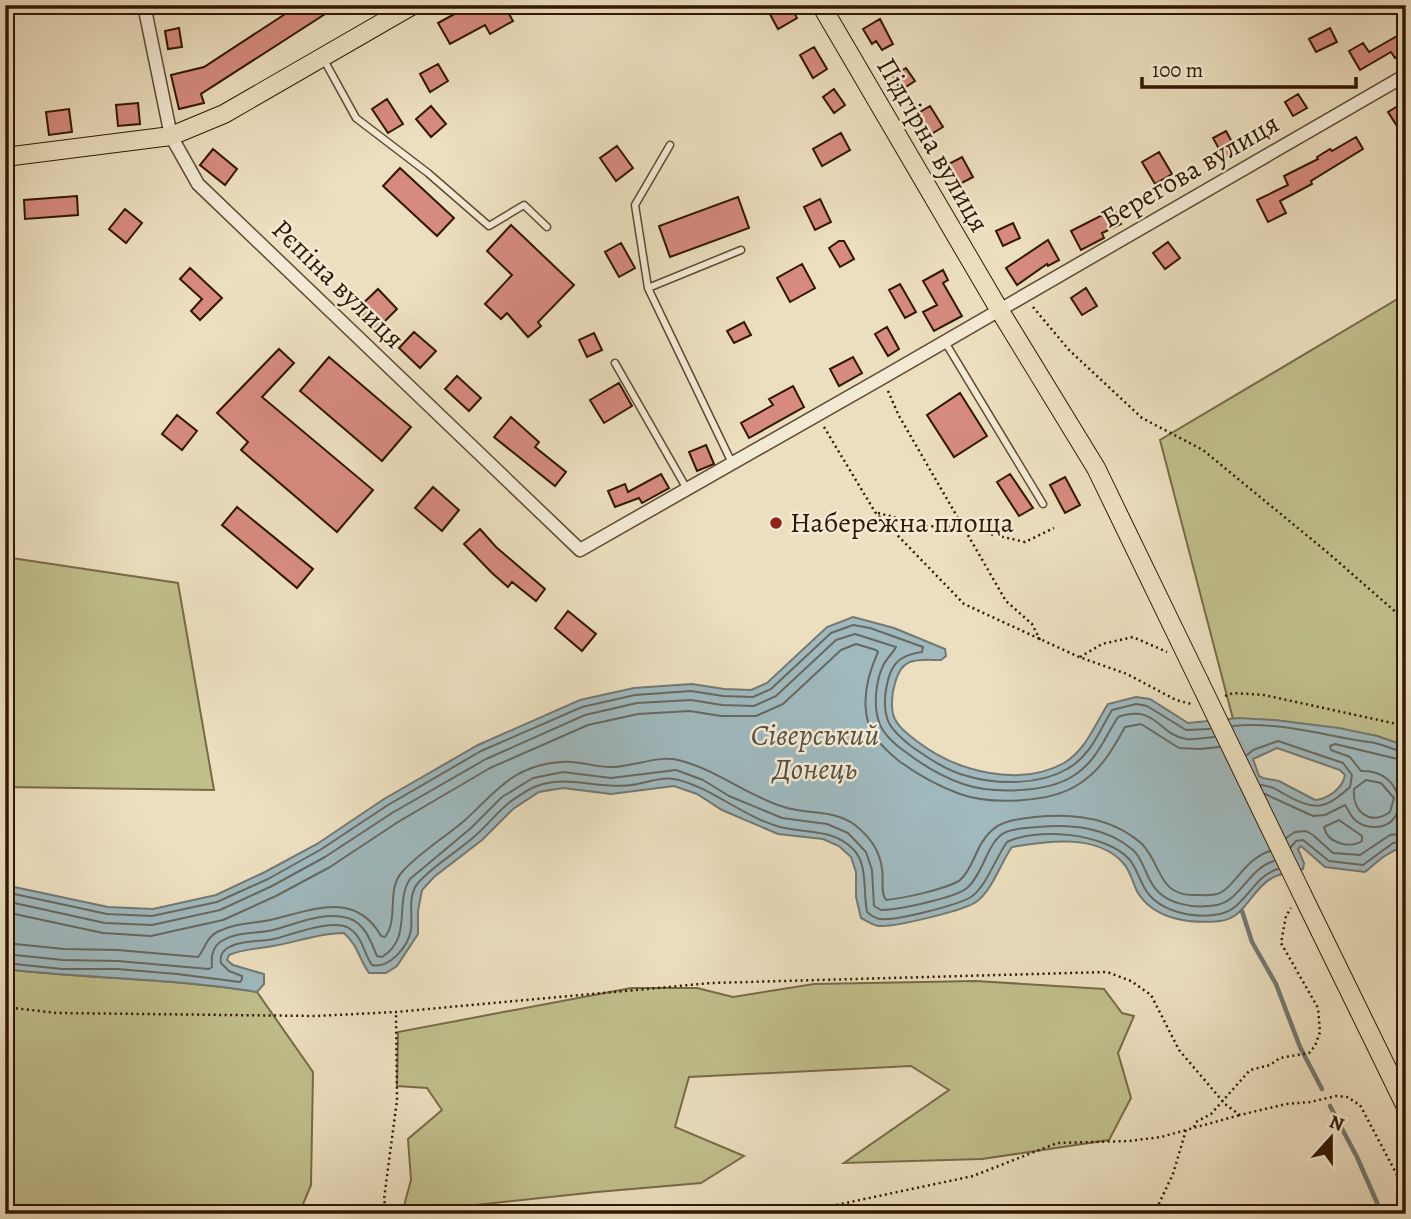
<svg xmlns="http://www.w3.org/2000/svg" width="1411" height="1219" viewBox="0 0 1411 1219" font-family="Alegreya,serif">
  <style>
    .green { fill: #c0bf8c; stroke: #786b46; stroke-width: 2 }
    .water { fill: #9fb9be; stroke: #737872; stroke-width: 2; fill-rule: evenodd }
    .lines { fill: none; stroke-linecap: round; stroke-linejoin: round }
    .shore { stroke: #68685f; stroke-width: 2 }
    .stream { stroke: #737872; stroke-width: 4.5 }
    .building { fill: #d68b7e; stroke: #301700; stroke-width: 2 }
    .lane-casing { stroke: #5f4930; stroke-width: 9 }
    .street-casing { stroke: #5f4930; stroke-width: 15 }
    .primary-casing { stroke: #301700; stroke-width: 20 }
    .path { stroke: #301700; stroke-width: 2.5; stroke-dasharray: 2 3.5; stroke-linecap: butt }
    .lane { stroke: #f3ead5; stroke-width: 6 }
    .street { stroke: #f3ead5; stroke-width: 12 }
    .primary { stroke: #ecdfbf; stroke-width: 18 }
    .primary-bridge-casing { stroke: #301700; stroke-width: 20; stroke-linecap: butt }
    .primary-bridge { stroke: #ecdfbf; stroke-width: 18 }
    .poi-dot { fill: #8f2418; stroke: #f3ead5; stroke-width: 2.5 }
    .labels { text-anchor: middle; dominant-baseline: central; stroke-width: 5; stroke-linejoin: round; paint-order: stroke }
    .street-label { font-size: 28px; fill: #301700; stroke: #f3ead5 }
    .poi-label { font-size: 28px; fill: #301700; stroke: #f3ead5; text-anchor: start }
    .water-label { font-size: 30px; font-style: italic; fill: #575042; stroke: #f3ead5 }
  </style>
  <rect width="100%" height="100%" fill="#ecdfbf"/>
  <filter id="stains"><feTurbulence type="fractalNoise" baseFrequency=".00286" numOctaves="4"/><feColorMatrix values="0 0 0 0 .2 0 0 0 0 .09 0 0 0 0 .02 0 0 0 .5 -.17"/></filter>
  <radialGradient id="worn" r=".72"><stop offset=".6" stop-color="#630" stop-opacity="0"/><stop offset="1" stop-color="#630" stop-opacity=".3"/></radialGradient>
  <path class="green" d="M1406,294V746L1377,736L1327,727L1274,720L1233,719L1160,440Z
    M5,557L178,583L214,790L5,787Z
    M5,969C89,979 173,978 257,992L313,1072L311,1185L299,1214H65L5,1206Z
    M976,981L1104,989L1122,1013L1134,1016L1118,1053L1131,1098L1109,1140L982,1159L844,1163L949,1090L911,1066L689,1077L675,1127L744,1156L701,1183L597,1192L402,1213L411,1180L408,1139L442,1110L427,1088L397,1086L398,1032L631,988H697L733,997L814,984Z"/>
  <path class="water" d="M853,617L894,628L945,649L946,656L941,660C917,660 902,656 895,683C892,693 891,704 893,714C896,726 909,735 918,742C956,771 1019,788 1064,763C1086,750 1095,724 1108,704L1136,697L1150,699L1188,723L1239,718L1274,720L1339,728L1377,736L1406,746V848L1397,849L1383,857L1365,872L1325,867L1301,846L1298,849L1304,863L1303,869C1294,872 1281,873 1272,878C1251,889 1246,918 1220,921C1191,924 1155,920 1138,893C1133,884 1131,872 1124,864C1098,833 1046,841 1012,847C1001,862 992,891 976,902C965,910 896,927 880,926C873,926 867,921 861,918L856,897V872L851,857L839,846L823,839L778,834L722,810L697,794L674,786L611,794L563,788L539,792L513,809L482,840L434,877L422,890L418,911V934L397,966L386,973H369C358,957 359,947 344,933C319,933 297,942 273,946C257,949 243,949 229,955L227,960L233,965L264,974V984L257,992C173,978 89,979 5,969V885L108,907L153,909L216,895L265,872L317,844L384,799L478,745L580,700L634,688L692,684L724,689L751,690L767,683L827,627ZM1277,748L1340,770L1345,775C1343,788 1328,799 1315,800L1279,781L1263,778L1259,776L1253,759Z"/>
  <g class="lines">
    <path class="shore" d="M1233,726C1278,721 1325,736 1369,742C1382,743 1393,751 1406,752
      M1247,755L1253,750L1278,741L1343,763L1352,775L1350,787C1325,809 1316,812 1286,795C1277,790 1272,786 1261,785
      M1366,780L1381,783L1394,798L1390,812C1370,826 1352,812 1354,789Z
      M1265,794L1313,816L1325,815L1345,805C1348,809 1350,815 1354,819C1359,824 1366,827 1374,827C1411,828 1406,769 1361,771L1350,757L1331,750L1330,746L1335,744L1406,761
      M1339,820L1362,836V841C1349,849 1327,843 1324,827Z
      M1286,838L1295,832L1306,831L1313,835L1333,853L1360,855L1390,835L1406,833
      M1291,847L1296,841L1303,840L1329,861L1363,865L1393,843L1406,841
      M5,892L107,914L152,916L217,902L268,879L320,850L388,805L481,751L582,707L635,695L691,691L723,696L753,697L771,689L831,633L853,625L870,628L923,647L922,652C902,655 893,661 888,680C885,692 883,705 887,718C890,729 902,739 911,746C928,758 947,771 967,776C997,785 1040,785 1067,769C1091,756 1099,731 1112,710L1136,704L1147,706L1186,730L1210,729
      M5,901L105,923L152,925L220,910L272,886L325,857L392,813L486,759L585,715L637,703L691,700L722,705L754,706L776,696L836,640L855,634L896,647C893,653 887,658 884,664C876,679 873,705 879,722C883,735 897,746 907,753C924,766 943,777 963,784C992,794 1047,793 1073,776C1096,762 1104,739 1118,717C1157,704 1157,734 1186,739C1195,740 1205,738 1214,737
      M5,912L103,933L151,936L223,920L276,896L330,867L398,822L490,768L588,725L638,714L690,711L721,716H756L783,704L841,650L856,644L876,650L878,652C868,674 861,701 869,725C873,739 888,752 899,761C918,775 938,786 960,794C991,805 1051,803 1079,784C1101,770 1113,749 1125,727L1141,724L1179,748L1200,749L1219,747
      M5,943L64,949L118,950L198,957C205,949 206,938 217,932C234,923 251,924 270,920C310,911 355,889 381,936L385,937C399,919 386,890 402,872C420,852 444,838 464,821C496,792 513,765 561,762C579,760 596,768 614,767C636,766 660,754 682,761C718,771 748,796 784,807C807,815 834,809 855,825C869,836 880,851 882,869C884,879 880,892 886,900C905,898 942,890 959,881C967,875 972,863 976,854C989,824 1004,820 1035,817C1072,813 1111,817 1141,843C1162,863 1157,896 1195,895C1202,895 1210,896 1217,894C1233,890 1244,859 1270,851
      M5,954L63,960L118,961L209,969L212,967C211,958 212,948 220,942C236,931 256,934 273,930C296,924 324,911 348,918C365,923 371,942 377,956L382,957C413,938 394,903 410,879L471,828L502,797L533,778L563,772L611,778L676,770L703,780L729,796L782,818L827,824L848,833L866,852L872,870L874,906L881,910C897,910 955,898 967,888C983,875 988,839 1006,832C1015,828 1028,828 1038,827C1072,824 1106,827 1133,850C1142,858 1145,872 1151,882C1163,905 1194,909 1217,905C1240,901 1249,868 1274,861
      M5,963L62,969H117L177,974L240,982L242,979V976L229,971L221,963C220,958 221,953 226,949C239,940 259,942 274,939C291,935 333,918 349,928C363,937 363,952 372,965C389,969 408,947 411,930C413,916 407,896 418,883C434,865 457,852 475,836C487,826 497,812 510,802C517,797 528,789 537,786C567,774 600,790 632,785C647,783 664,775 679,780C715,790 744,817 780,827C807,834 833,828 854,850C868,865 863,893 867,912C871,915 875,919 881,919C896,921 958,905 971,897C986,887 996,857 1007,842C1037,827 1105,833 1129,859C1136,867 1139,878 1144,887C1157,912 1194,919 1220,914C1246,908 1253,876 1278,869"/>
    <path class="stream" d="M1242,911L1252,942L1276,984L1300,1047L1322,1089
      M1330,1106L1357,1157L1382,1214"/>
  </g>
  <path class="building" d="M299,5H339L201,94L204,103L179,109L171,75L204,67Z
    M471,5H504L513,21L490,34L485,25L450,44L438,23Z
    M765,5H790L797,18L778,29Z
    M880,19L893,44L882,50L876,41L872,44L863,29Z
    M179,28L182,47L168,49L165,31Z
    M1330,28L1337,42L1316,52L1309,39Z
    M1406,31V52L1395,58L1391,52L1360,70L1349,51L1363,43L1369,52Z
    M814,47L827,69L813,78L800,55Z
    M438,64L448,81L430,92L420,74Z
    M906,68L915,81L901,90L893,76Z
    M834,89L845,105L834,113L823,97Z
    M1298,94L1307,108L1293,116L1285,102Z
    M387,99L403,124L388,133L372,109Z
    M138,103L140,124L118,126L116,105Z
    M1401,104L1406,111V140L1388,112Z
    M431,106L446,124L431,137L416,119Z
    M930,106L943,127L928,136L915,115Z
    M69,109L72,132L49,135L46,112Z
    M1226,131L1237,151L1224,158L1213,138Z
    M841,133L850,150L822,166L813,149Z
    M1356,137L1363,149L1311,181L1312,184L1280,201L1286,213L1268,222L1257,200L1288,185L1284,176L1318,159L1317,157L1330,149L1332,151Z
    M617,146L633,168L616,181L600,158Z
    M213,149L237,169L225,185L200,165Z
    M1159,152L1172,174L1155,184L1142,162Z
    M962,157L973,177L958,185L947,165Z
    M400,168L454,218L437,236L383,186Z
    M77,196L78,215L25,219L24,200Z
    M738,197L749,228L670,257L659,226Z
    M820,199L831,222L815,230L804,207Z
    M125,209L142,223L126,243L109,229Z
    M1114,209L1121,224L1102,233L1104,238L1081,250L1071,231Z
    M1013,223L1020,238L1003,246L996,231Z
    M511,225L574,285L538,322L541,326L528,337L507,313L501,319L485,304L512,275L487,251Z
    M1048,240L1059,260L1048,266L1047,264L1017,285L1006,268Z
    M839,241H844L854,259L840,267L829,248Z
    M1168,242L1180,258L1165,269L1153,253Z
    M621,243L635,268L619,277L605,252Z
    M802,264L815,288L790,302L777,278Z
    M190,268L222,298L200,320L191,311L202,299L180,279Z
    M943,270L948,280L943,283L962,316L934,331L923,312L937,305L923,281Z
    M900,284L916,312L905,318L889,290Z
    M1086,288L1097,306L1082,315L1071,298Z
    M378,289L397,309L376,330L356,310Z
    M744,322L751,335L734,343L727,331Z
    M887,327L899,349L888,356L875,334Z
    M414,332L436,351L420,368L399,348Z
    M594,333L602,350L587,357L579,340Z
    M279,349L294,363L262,397L373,490L337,532L241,450L248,442L217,413Z
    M329,357L411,427L382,461L300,391Z
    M853,357L862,373L839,386L830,369Z
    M457,376L481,398L469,411L445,389Z
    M619,383L632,406L604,423L590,400Z
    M793,386L804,407L749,438L741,423L773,405L769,399Z
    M960,393L987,436L954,457L927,415Z
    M177,415L197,431L182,450L162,434Z
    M511,417L539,442L535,447L566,472L555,486L494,437Z
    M706,445L714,464L697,471L689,452Z
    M661,474L669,488L642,503L639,498L615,507L608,491L625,484L628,492Z
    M1010,474L1033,508L1019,516L997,482Z
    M1065,477L1080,505L1065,513L1050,485Z
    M433,487L459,510L442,531L415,508Z
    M237,507L313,569L297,588L222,525Z
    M480,529L496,547L545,589L536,601L512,582L508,587L492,573L464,544Z
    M568,611L596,634L582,651L555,628Z"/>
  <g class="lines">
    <defs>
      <path id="lane" d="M324,60L356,118L428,173L489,226L524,205L547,227
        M670,145L635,205L648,288L732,463
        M648,288L741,250
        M945,342L1043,504
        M615,363L687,489"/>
      <path id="street" d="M144,5L171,136L198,184L580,550L882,378L1406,75"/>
      <path id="primary" d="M821,5L1000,311L1096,468L1199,681
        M5,157L171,136L224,114L413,5
        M1301,892L1406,1107"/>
    </defs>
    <use href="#lane" class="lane-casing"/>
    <use href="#street" class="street-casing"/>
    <use href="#primary" class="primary-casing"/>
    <path class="path" d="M1033,307L1069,350L1142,418L1203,450L1327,552L1406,621
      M888,391L899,416L1006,601L1032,624L1040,640
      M824,427L875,512L964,604L1079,657L1127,674L1176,700L1191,704
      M878,513L928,526L964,528L1025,542L1054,528
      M1080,657L1102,644L1133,637L1167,652
      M1225,696L1233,693L1264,695L1406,726
      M5,1007L57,1013L316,1016L396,1012L711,983L1107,972L1131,981L1151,995L1179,1050L1225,1104L1240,1115L1286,1104L1310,1102L1336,1096L1347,1097L1360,1105L1406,1192
      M1194,1127L1196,1122L1211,1114L1250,1070L1270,1065L1280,1058L1309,1053L1315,1046L1320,1032L1318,1008L1281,943L1286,916L1291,908
      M387,1214L384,1199L397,1100L396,1012
      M749,1214L822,1208L973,1176L1057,1143L1129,1141L1161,1137L1186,1130
      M1154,1214L1173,1174L1186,1130L1240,1115"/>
    <use href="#lane" class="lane"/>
    <use href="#street" class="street"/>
    <use href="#primary" class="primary"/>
    <defs>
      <path id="primary-bridge" d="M1199,681L1301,892"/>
    </defs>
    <use href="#primary-bridge" class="primary-bridge-casing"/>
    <use href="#primary-bridge" class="primary-bridge"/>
  </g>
  <circle class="poi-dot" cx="776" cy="523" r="7"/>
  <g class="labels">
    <g class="street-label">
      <text transform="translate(933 145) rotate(60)">Підгірна вулиця</text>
      <text transform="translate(1190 171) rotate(-30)">Берегова вулиця</text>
      <text transform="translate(338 284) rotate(44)">Рєпіна вулиця</text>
    </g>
    <g class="poi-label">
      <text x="790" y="523">Набережна площа</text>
    </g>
    <g class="water-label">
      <text x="815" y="735">Сіверський<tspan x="815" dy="34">Донець</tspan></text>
    </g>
  </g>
  <rect width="1411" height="1219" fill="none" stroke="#ecdfbf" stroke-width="28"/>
  <rect x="7" y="7" width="1397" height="1205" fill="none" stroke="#301700" stroke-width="3.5"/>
  <rect x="14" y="14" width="1383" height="1191" fill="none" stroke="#301700" stroke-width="2"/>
  <g transform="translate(1331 1138) rotate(21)" stroke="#f3ead5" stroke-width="5" paint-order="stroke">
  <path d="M0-5L12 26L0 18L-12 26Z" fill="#301700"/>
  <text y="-10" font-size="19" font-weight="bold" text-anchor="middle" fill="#301700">N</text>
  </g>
  <path d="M1142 77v10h214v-10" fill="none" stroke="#301700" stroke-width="3.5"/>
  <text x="1152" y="77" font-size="21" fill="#301700" stroke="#f3ead5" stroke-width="5" paint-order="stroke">100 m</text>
  <rect width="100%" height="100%" filter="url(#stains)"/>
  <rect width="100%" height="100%" fill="url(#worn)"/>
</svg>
